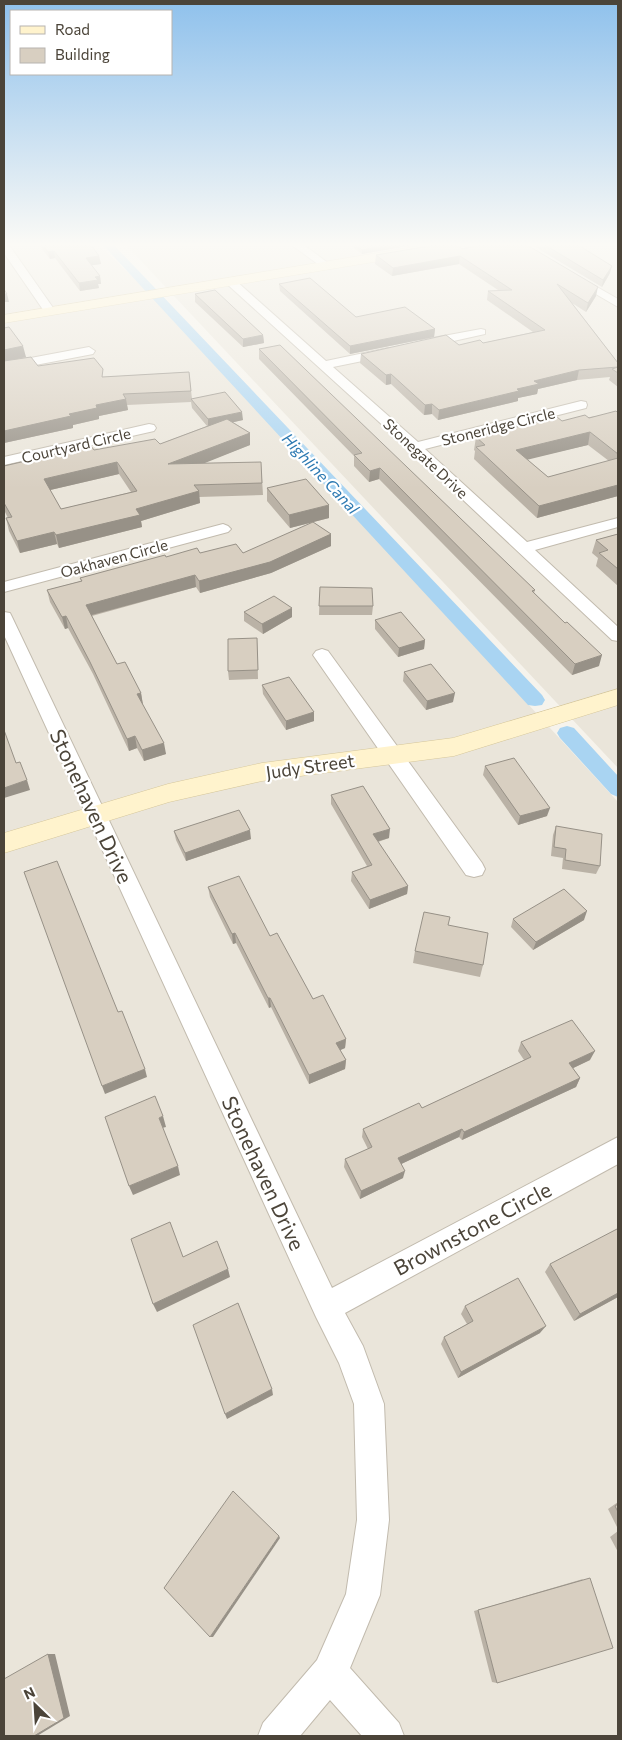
<svg xmlns="http://www.w3.org/2000/svg" width="622" height="1740" viewBox="0 0 622 1740" font-family="Commissioner,sans-serif">
  <style>
    .residential { fill: #eae5da }
    .lines { fill: none; stroke-linecap: round; stroke-linejoin: round }
    .canal { fill: #a9d4f2; fill-rule: evenodd }
    .street-casing { stroke: #c2bbae; stroke-width: 2 }
    .secondary-casing { stroke: #d6c79b; stroke-width: 1 }
    .street { fill: #fff; fill-rule: evenodd }
    .secondary { fill: #fff3cd; fill-rule: evenodd }
    .wall { fill: #bab2a6; fill-rule: evenodd }
    .shaded-wall { fill: #979187 }
    .building { fill: #d8cfc1; stroke: #979187; fill-rule: evenodd }
    .labels { text-anchor: middle; dominant-baseline: central; stroke-width: 4.5; stroke-linejoin: round; paint-order: stroke }
    .far-street-label { font-size: 15px; fill: #4b4439; stroke: #fff }
    .far-water-label { font-size: 16px; font-style: italic; fill: #2e7ab2; stroke: #fff }
    .street-label { font-size: 18px; fill: #4b4439; stroke: #fff }
    .near-street-label { font-size: 21px; fill: #4b4439; stroke: #fff }
  </style>
  <rect width="100%" height="100%" fill="#f6f3ec"/>
  <path class="residential" d="M4,245H99L152,295L618,802V1736H4Z
    M125,245H618V768L127,246Z"/>
  <g class="lines">
    <path class="canal" d="M103,245H114L542,695L545,700L542,705L535,706L528,705Z
      M567,726L574,728L618,776V797L611,794L560,738L557,733L560,728Z"/>
    <defs>
      <path id="street" d="M4,245H9L56,312L54,314H46L4,253Z
        M292,245H304L332,266L331,268H323Z
        M574,274L618,299V307L570,279V275Z
        M231,279L235,280L326,361L388,348L392,349V355L333,367L418,442L581,401L586,402L587,405L586,408L425,449L527,542L618,518V527L535,550L618,627V641L612,640L410,450L227,284L226,282Z
        M481,329L485,330V334L422,348L416,344L422,340Z
        M89,347L95,351L93,354L4,371V363Z
        M149,424L154,425L156,428L154,431L4,465V457Z
        M223,524L228,526L231,529L228,532L4,592V582Z
        M4,612L10,613L12,617L332,1288L618,1137V1164L345,1313L363,1346L384,1404L389,1520L380,1595L350,1668L399,1723L404,1736H362L330,1700L300,1736H258L263,1723L317,1660L346,1594L357,1520L354,1404L339,1363L316,1317L4,635Z
        M322,649L328,651L482,863L485,869L482,875L474,877L466,875L313,655L316,651Z"/>
      <path id="secondary" d="M426,245H458L452,249L4,323V315Z
        M618,689V705L454,756L262,781L169,802L4,853V833L168,784L262,763L453,738Z"/>
    </defs>
    <use href="#street" class="street-casing"/>
    <use href="#secondary" class="secondary-casing"/>
    <use href="#street" class="street"/>
    <use href="#secondary" class="secondary"/>
  </g>
  <path class="wall" d="M39,245H91L99,256L101,264L91,265L100,276L101,284H98L99,288L80,291L55,258L50,259Z
    M351,245H412L362,254Z
    M532,245H578L610,273L602,287Z
    M462,249L596,296L586,312L572,303L618,363V387L609,380L610,377L577,380L538,389L537,394L518,398V401L438,420L432,414L424,415L391,384L386,385L360,363L361,354L483,343L533,332L487,300L488,291L498,290L459,264L392,276L375,264L376,255Z
    M279,284L356,317L435,329L434,337L350,354L280,291Z
    M195,294L263,335L264,343L243,347L195,302Z
    M4,328L26,357L38,366L104,377L189,372L192,399L243,420L233,422L250,433V445L203,463L261,462L263,495L199,497L200,503L141,521L142,527L59,548L57,544L20,553L9,531L6,518H8L4,510V466L94,450L160,444L207,426L192,408L191,402L127,405L128,410L99,416V419L73,425V428L4,443ZM119,474L131,492L61,509L50,490Z
    M259,349L535,590L534,593L599,666L572,675L379,479L369,482L354,466V456L259,359Z
    M618,413V496L537,518L474,459L475,451L474,450L476,437L562,421ZM588,445L609,461L548,477L527,459Z
    M267,488L329,518L290,528L267,501Z
    M331,534V546L271,573L200,593L196,587L92,616L117,664L141,693L143,705L166,754L144,761L137,748L129,751L93,674L68,628L65,629L50,602L47,590L81,581L80,578L166,557L200,553H243Z
    M618,534V586L596,566L598,558L592,553L596,540Z
    M320,587L373,606L372,615H319Z
    M244,612L292,617L263,634L244,621Z
    M375,620L425,640L424,649L398,657L375,629Z
    M257,638L258,679L229,680L228,671Z
    M404,672L453,702L426,710L403,681Z
    M262,685L314,721L286,730L263,694Z
    M485,766L547,816L518,825L483,775Z
    M331,795L389,838L378,842L408,886L407,894L369,909L351,881L352,872L367,866L331,804Z
    M556,826L600,866L596,874L562,869L563,858L551,856L553,835Z
    M174,831L251,839L186,861L176,840Z
    M208,887L270,936L313,999L346,1039L345,1048L340,1050L346,1060L345,1069L309,1084L271,1007L269,1008L236,943L233,944L210,897Z
    M513,919L584,920L533,950L511,927Z
    M415,951L483,965L480,977L413,963Z
    M521,1042L590,1060L573,1068L580,1078L576,1087L462,1140L459,1137L401,1164L403,1178L360,1199L344,1167L345,1159L368,1149L362,1137L363,1129L422,1108L524,1060L518,1051Z
    M550,1264L618,1297L574,1321L545,1272Z
    M465,1306L540,1333L458,1378L441,1344L444,1337L467,1324L461,1314Z
    M618,1502V1529L608,1509Z
    M618,1531V1552L610,1537Z
    M583,1579L497,1683L492,1682L474,1611Z"/>
  <path class="shaded-wall" d="M390,245H412L362,254V250Z
    M54,251L55,258L50,259L48,252Z
    M99,256L101,264L87,266L86,258Z
    M460,256L459,264L392,276L393,268Z
    M612,266L610,273L602,287L603,280Z
    M100,276L101,284H98L99,288L80,291L79,283L95,277Z
    M598,287L596,296L586,312L588,303Z
    M4,294H7L9,302H4Z
    M435,329L434,337L350,354V346Z
    M263,335L264,343L243,347V339Z
    M23,346L26,357L4,362V350Z
    M579,370L577,380L538,389L537,394L518,398V401L438,420L439,410L517,389L534,381Z
    M391,374V384L386,385V375Z
    M126,399L128,410L99,416V419L73,425V428L4,443V431L96,405Z
    M432,404V414L424,415L425,405Z
    M242,412L243,420L208,428V419Z
    M590,432L588,445L514,463L516,450Z
    M250,433V445L170,477L168,464Z
    M117,462L119,474L46,491L44,479Z
    M380,468L379,479L369,482L370,471Z
    M618,485V496L537,518L539,506Z
    M199,491L200,503L141,521L142,527L59,548L56,535L136,509Z
    M329,505V518L290,528L289,515Z
    M54,532L57,544L20,553L17,541Z
    M331,534V546L271,573L200,593L199,581Z
    M195,575L196,587L88,616L86,605Z
    M292,608V617L263,634L262,624Z
    M66,616L68,628L65,629L62,617Z
    M425,640L424,649L398,657L399,648Z
    M602,655L599,666L572,675L575,664Z
    M141,693L143,705L139,706L137,694Z
    M455,693L453,702L426,710L427,701Z
    M314,712V721L286,730V721Z
    M135,736L137,748L129,751L127,739Z
    M164,743L166,754L144,761L142,750Z
    M27,780L30,790L4,798V788Z
    M550,808L547,816L518,825L520,816Z
    M390,829L389,838L372,843L373,834Z
    M250,830L251,839L186,861L185,853Z
    M408,886L407,894L369,909L370,900Z
    M587,911L584,920L533,950L536,942Z
    M235,933L236,943L233,944L232,934Z
    M268,998H270L271,1007L269,1008Z
    M346,1039L345,1048L336,1052V1043Z
    M595,1051L590,1060L565,1072L569,1063Z
    M346,1060L345,1069L309,1084V1075Z
    M145,1069L147,1077L105,1094L102,1086Z
    M580,1078L576,1087L462,1140L464,1132Z
    M163,1116L166,1127L162,1128L159,1118Z
    M462,1129L459,1137L397,1166L398,1158Z
    M178,1166L180,1175L133,1195L129,1186Z
    M405,1171L403,1178L360,1199L361,1191Z
    M228,1269L230,1277L157,1312L153,1304Z
    M618,1293V1297L574,1321L580,1314Z
    M546,1326L540,1333L458,1378L461,1372Z
    M272,1389L273,1395L227,1419L225,1414Z
    M279,1536L280,1538L213,1637H210Z
    M48,1654H55L70,1716L37,1736H34Z"/>
  <path class="building" d="M43,245H91L99,256L86,258L100,276L95,277L98,280L79,283L54,251L48,252Z
    M356,245H390L362,250Z
    M435,245H457L462,249L480,245H527L598,287L588,303L557,284L618,363V367L579,370L534,381L539,384L517,389L519,391L439,410L432,404L425,405L391,374L386,375L361,354L446,335L459,345L480,340L483,343L545,330L488,291L512,290L460,256L393,268L376,255Z
    M545,245H578L612,266L603,280Z
    M310,278L356,317L405,307L435,329L350,346L279,284Z
    M4,289L7,294H4Z
    M215,290L263,335L243,339L195,294Z
    M9,327L23,346L4,350V328Z
    M280,345L535,590L532,591L565,623L567,622L602,655L575,664L380,468L370,471L354,455L362,453L259,349Z
    M31,357L38,366L94,358L103,369L102,377L189,372L191,391L123,394L126,399L96,405L97,408L69,414L71,416L4,431V361Z
    M618,367V373L612,369Z
    M225,392L242,412L208,419L191,399Z
    M616,411L618,413V454L590,432L516,450L548,477L618,458V485L539,506L476,447L485,445L476,437L557,417L562,421L585,415L589,418Z
    M227,419L250,433L168,464L261,462L262,483L194,485L199,491L136,509L140,515L56,535L54,532L17,541L6,518L12,517L4,503V466L91,446L94,450L155,439L160,444ZM117,462L137,491L61,509L44,479Z
    M306,479L329,505L289,515L267,488Z
    M313,522L331,534L270,562L199,581L195,575L86,605L117,664L125,662L141,693L137,694L164,743L142,750L135,736L127,739L90,662L66,616L62,617L47,590L82,581L80,578L165,555L166,557L197,548L200,553L236,544L243,553Z
    M618,534V569L599,553L608,550L596,540Z
    M320,587L372,588L373,606H319Z
    M274,596L292,608L262,624L244,612Z
    M401,612L425,640L399,648L375,620Z
    M257,638L258,670L228,671V639Z
    M431,664L455,693L427,701L404,672Z
    M289,677L314,712L286,721L262,685Z
    M4,730L16,763L20,762L27,780L4,788Z
    M514,758L550,808L520,816L485,766Z
    M363,786L390,829L373,834L408,886L370,900L352,872L372,865L331,795Z
    M239,810L250,830L185,853L174,831Z
    M556,826L602,834L600,866L565,860L566,849L554,847Z
    M57,861L118,1012L122,1011L145,1069L102,1086L24,872Z
    M239,876L270,936L277,933L313,999L323,995L346,1039L336,1043L346,1060L309,1075L270,998H268L235,933L232,934L208,887Z
    M564,889L587,911L536,942L513,919Z
    M424,912L450,917L448,925L488,933L483,965L415,951Z
    M572,1020L595,1051L569,1063L580,1078L464,1132L462,1129L398,1158L405,1171L361,1191L345,1159L372,1147L363,1129L419,1103L422,1108L531,1057L521,1042Z
    M155,1096L163,1116L159,1118L178,1166L129,1186L105,1117Z
    M170,1222L183,1257L217,1241L228,1269L153,1304L131,1239Z
    M617,1229L618,1230V1293L580,1314L550,1264Z
    M518,1278L546,1326L461,1372L444,1337L473,1321L465,1306Z
    M238,1303L272,1389L225,1414L193,1325Z
    M233,1491L279,1536L210,1637L164,1588Z
    M618,1504V1512L615,1506Z
    M590,1578L613,1648L497,1683L478,1610Z
    M48,1654L64,1718L34,1736H4V1679Z"/>
  <linearGradient id="sky" x2="0" y2="1"><stop stop-color="#8fc1ec"/><stop offset="0.5" stop-color="#fbfaf6"/><stop offset="1" stop-color="#fbfaf6" stop-opacity="0"/></linearGradient>
  <rect width="622" height="489" fill="url(#sky)"/>
  <g class="labels">
    <g class="far-street-label">
      <text transform="translate(498 426) rotate(-14)">Stoneridge Circle</text>
      <text transform="translate(76 445) rotate(-13)">Courtyard Circle</text>
      <text transform="translate(426 458) rotate(43)">Stonegate Drive</text>
      <text transform="translate(114 558) rotate(-15)">Oakhaven Circle</text>
    </g>
    <g class="far-water-label">
      <text transform="translate(321 473) rotate(47)">Highline Canal</text>
    </g>
    <g class="street-label">
      <text transform="translate(310 766) rotate(-8)">Judy Street</text>
    </g>
    <g class="near-street-label">
      <text transform="translate(92 806) rotate(65)">Stonehaven Drive</text>
      <text transform="translate(264 1173) rotate(65)">Stonehaven Drive</text>
      <text transform="translate(472 1228) rotate(-28)">Brownstone Circle</text>
    </g>
  </g>
  <rect width="622" height="1740" fill="none" stroke="#4b4439" stroke-width="10"/>
  <rect x="10" y="10" width="162" height="65" fill="#ffffff" stroke="#b7b4b0"/>
  <rect x="20" y="26" width="25" height="8" fill="#fff3cd" stroke="#b7b4b0"/>
  <text x="55" y="35" font-size="15" fill="#4b4439">Road</text>
  <rect x="20" y="48" width="25" height="15" fill="#d8cfc1" stroke="#b7b4b0"/>
  <text x="55" y="60" font-size="15" fill="#4b4439">Building</text>
  <g transform="translate(35 1705) rotate(335)" stroke="#ffffff" stroke-width="4" paint-order="stroke">
  <path d="M0-4L9 19L0 12L-9 19Z" fill="#4b4439"/>
  <text y="-8" font-size="14" font-weight="bold" text-anchor="middle" fill="#4b4439">N</text>
  </g>
</svg>
